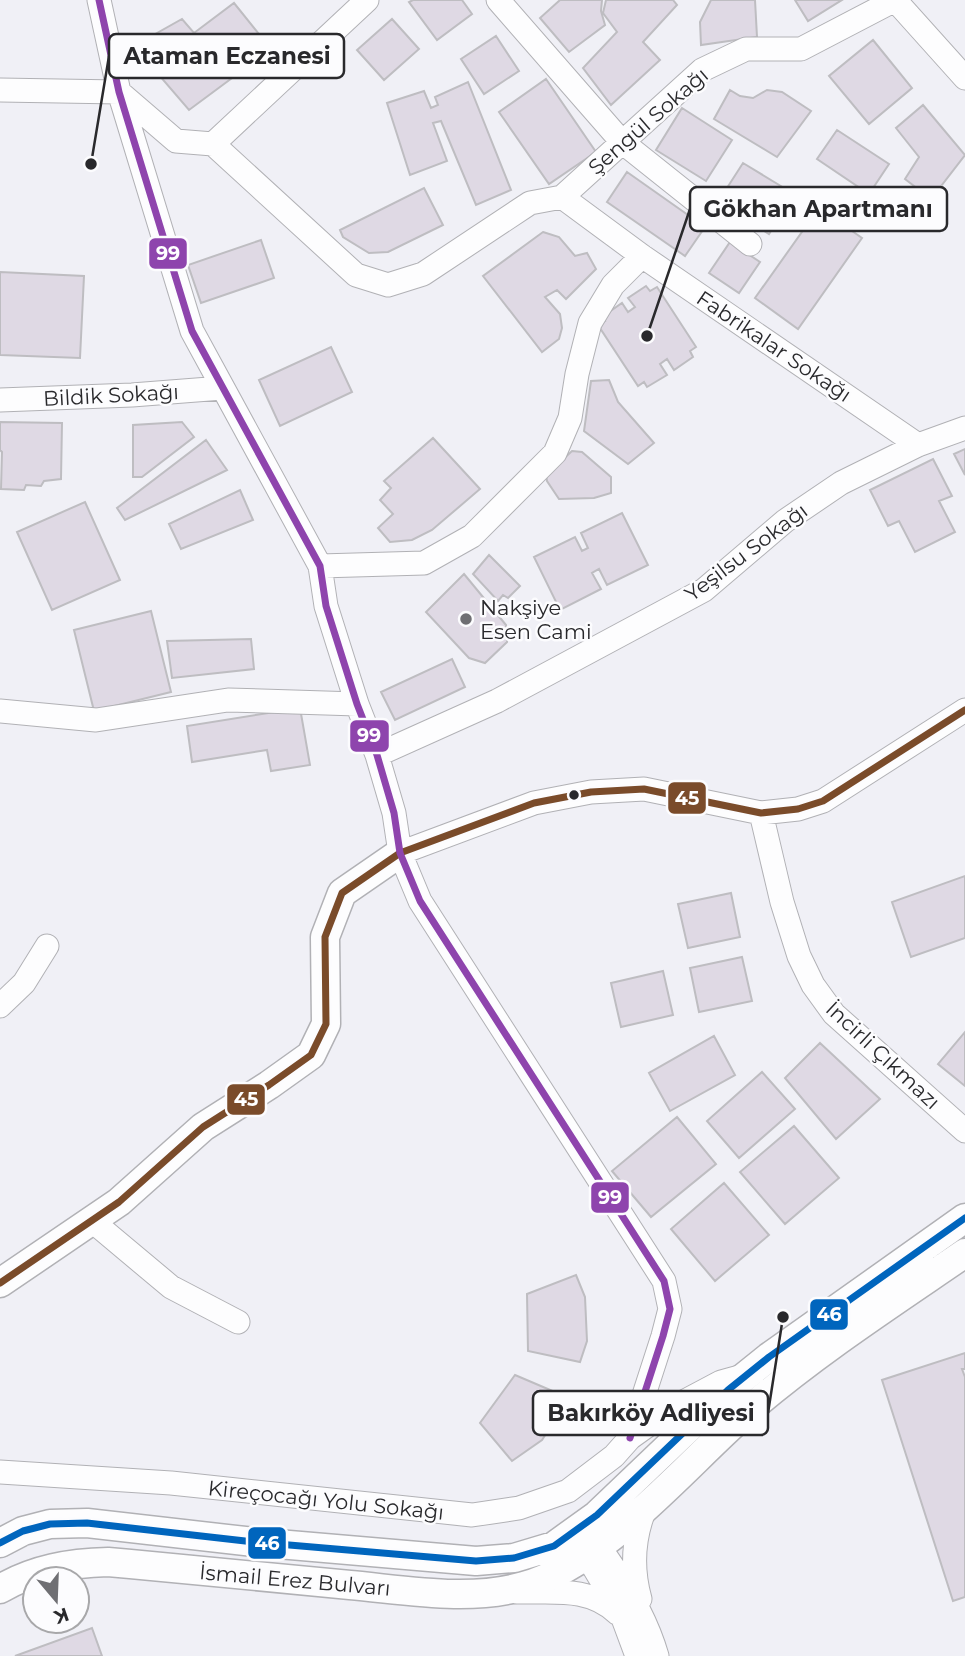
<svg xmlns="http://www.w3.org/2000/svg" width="965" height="1656" viewBox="0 0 965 1656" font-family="Montserrat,sans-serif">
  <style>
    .building { fill: #dfd9e4; stroke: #bebdc1; stroke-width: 2 }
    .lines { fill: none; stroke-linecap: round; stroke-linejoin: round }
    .minor-casing { stroke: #b1b1b5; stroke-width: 25 }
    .tertiary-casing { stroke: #b1b1b5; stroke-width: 31 }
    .minor { stroke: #fdfdfe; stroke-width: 23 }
    .tertiary { stroke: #fdfdfe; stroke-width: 28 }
    .bus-1-casing { stroke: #fcfcfe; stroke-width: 12 }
    .bus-2-casing { stroke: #fcfcfe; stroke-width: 12 }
    .bus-3-casing { stroke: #fcfcfe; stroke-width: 12 }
    .bus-1 { stroke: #7a4b2a; stroke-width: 7 }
    .bus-2 { stroke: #0065bd; stroke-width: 7 }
    .bus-3 { stroke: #8e44ad; stroke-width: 7 }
    .poi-dot { fill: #6f6f73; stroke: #fcfcfe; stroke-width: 2.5 }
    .bus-dot { fill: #29292c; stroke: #fcfcfe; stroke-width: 2.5 }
    .labels { text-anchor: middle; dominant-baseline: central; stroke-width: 5; stroke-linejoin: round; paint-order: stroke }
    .street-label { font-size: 21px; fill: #29292c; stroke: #fcfcfe }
    .poi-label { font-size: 21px; fill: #29292c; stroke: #fcfcfe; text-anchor: start }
    .leader { fill: none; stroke: #29292c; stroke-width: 2.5 }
    .callout-dot { fill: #29292c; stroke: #fcfcfe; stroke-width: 2.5 }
    .callout { fill: #fcfcfe; stroke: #29292c; stroke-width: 2.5 }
    .callout-label { font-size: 23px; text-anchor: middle; font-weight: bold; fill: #29292c }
    .line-badge { stroke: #fcfcfe; stroke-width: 2.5 }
    .badge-label { font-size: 19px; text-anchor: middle; font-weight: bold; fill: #fff }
  </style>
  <rect width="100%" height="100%" fill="#f0f0f6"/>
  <path class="building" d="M413,0H462L472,14L437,40L409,2Z
    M560,0H602L601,11L605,25L569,52L540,18Z
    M606,0H673L677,5L643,42L660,60L611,105L583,68L617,32L603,13Z
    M711,0H755L757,37L701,45L700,22Z
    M795,0H842L808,21Z
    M234,3L271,49L189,110L134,46L182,19L194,33Z
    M392,19L419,49L384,80L357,50Z
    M496,36L519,71L484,94L461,59Z
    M873,40L912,88L869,124L829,76Z
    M546,79L596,152L549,184L499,112Z
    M468,82L511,190L476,205L441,121L433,123L447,161L410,175L387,103L424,91L431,108L438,105L435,97Z
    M730,90L740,96L753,98L767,90L782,92L811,111L777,157L714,119Z
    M923,105L965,155L931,199L905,179L919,157L896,128Z
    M682,108L732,140L706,181L656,150Z
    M837,130L889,164L869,194L817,159Z
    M743,163L794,194L769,234L718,202Z
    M627,172L705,227L685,256L607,202Z
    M424,188L443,225L388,252L369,253L343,237L340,230Z
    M819,208L862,238L798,329L755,298Z
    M543,232L559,237L575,256L587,253L596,269L566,299L557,290L545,297L560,314L562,328L559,339L542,352L483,276Z
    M261,240L274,278L201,303L188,265Z
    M730,242L760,262L739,293L709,273Z
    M0,272L84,276L80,358L0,355Z
    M646,286L650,291L657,287L696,347L690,351L693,357L674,370L667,359L660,364L667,375L647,387L644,382L638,386L598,325L605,321L602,317L622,303L628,312L635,307L628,298Z
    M331,347L352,392L280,426L259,380Z
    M609,380L618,402L654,443L628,464L584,431L591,381Z
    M0,422L62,423L61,479L44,481L41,486L26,485L24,490L1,489L2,452L0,450Z
    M182,422L194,437L142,477H133V425Z
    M433,438L480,489L432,530L412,540L390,542L378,528L393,514L380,500L391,488L384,481Z
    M206,440L227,470L125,520L117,508Z
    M965,449V475L954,454Z
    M572,451L582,452L611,477V493L594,498L559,499L547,481L546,475Z
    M933,459L952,496L939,501L955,532L915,552L899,521L888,526L870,490Z
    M240,490L253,520L181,549L169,524Z
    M85,502L120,580L52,610L17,532Z
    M622,513L648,565L607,585L599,569L592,573L601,589L560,610L534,557L575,537L582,551L588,548L581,533Z
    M489,555L520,586L508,598L503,595L498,601L473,574Z
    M464,574L506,625L507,642L485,663L469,658L426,612Z
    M151,611L171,692L94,711L74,630Z
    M251,639L254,669L172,678L167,641Z
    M452,659L465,687L395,720L381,692Z
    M300,708L310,765L271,771L267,750L192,762L187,726Z
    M965,876V938L911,957L892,902Z
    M731,893L740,937L688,948L678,904Z
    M742,957L752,1001L699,1012L690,968Z
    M663,971L673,1015L621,1027L611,983Z
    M965,1032V1086L938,1064Z
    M714,1036L735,1075L670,1111L649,1073Z
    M820,1043L880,1099L836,1139L785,1078Z
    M762,1072L795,1109L739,1158L707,1121Z
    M677,1117L716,1164L651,1217L612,1171Z
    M794,1126L839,1178L785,1224L740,1172Z
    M724,1183L769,1235L715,1281L671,1229Z
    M576,1275L585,1297L587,1341L580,1362L528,1351L527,1294Z
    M965,1353V1369H962L965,1377V1597L953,1601L882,1380Z
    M515,1375L569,1398L542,1440L512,1461L480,1423Z
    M92,1628L102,1656H15Z"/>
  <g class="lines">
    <defs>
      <path id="minor" d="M99,0L119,92L192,331L320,566L326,606L357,704L377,755L394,813L400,853L420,901L664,1281L670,1309L663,1336L630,1438
        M498,0L622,142L750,244
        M895,0L965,78
        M0,90L119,92L176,141L213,144L356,275L388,285L423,274L530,203L562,197L702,70L746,49H801L895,0
        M213,144L367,0
        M562,197L642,256L918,445
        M0,400L132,395L222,388
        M320,566L424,563L472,536L555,453L570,418L577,374L590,323L613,285L642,256
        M0,711L96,720L228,700L357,704
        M377,755L497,701L704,590L785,521L841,483L918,445L965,428
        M761,813L782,902L799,956L813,985L834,1014L965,1131
        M400,853L534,803L591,792L644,789L761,813L798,809L823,801L965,710
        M0,1006L24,983L47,946
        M91,1220L171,1287L238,1322
        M0,1472L171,1483L472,1515L519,1508L568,1491L614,1456L630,1438L672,1408L721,1382L739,1377
        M578,1541L621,1613L637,1656
        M587,1554L607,1558C628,1588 647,1621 657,1656
        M517,1592C552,1593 589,1586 617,1613
        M640,1599C631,1567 633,1537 646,1506"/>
      <path id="tertiary" d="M0,1283L119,1202L203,1127L269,1085L311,1055L326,1024L325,937L342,893L400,853
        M0,1543L23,1531L50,1524L87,1523L254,1542L476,1561L514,1558L554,1546L597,1515L728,1390L769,1357L965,1218
        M0,1589C34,1569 69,1563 108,1562C189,1569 270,1577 350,1585C406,1590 469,1602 524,1586C606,1563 686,1464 751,1408C818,1351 892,1303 965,1253"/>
    </defs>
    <use href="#minor" class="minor-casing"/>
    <use href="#tertiary" class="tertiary-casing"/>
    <use href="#minor" class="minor"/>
    <use href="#tertiary" class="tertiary"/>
    <defs>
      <path id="bus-1" d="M0,1283L119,1202L203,1127L269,1085L311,1055L326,1024L325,937L342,893L400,853L534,803L591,792L644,789L761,813L798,809L823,801L965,710"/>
      <path id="bus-2" d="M0,1543L23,1531L50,1524L87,1523L254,1542L476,1561L514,1558L554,1546L597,1515L728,1390L769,1357L965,1218"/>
      <path id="bus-3" d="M99,0L119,92L192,331L320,566L326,606L357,704L377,755L394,813L400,853L420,901L664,1281L670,1309L663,1336L630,1438"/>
    </defs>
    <use href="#bus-1" class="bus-1-casing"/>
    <use href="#bus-2" class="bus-2-casing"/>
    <use href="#bus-3" class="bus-3-casing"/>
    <use href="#bus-1" class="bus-1"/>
    <use href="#bus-2" class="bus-2"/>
    <use href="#bus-3" class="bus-3"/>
  </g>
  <circle class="poi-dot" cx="466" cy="619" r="7"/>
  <circle class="bus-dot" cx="574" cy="795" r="6"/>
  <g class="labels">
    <g class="street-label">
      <text transform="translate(648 121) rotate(-41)">Şengül Sokağı</text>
      <text transform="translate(774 346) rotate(34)">Fabrikalar Sokağı</text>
      <text transform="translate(111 395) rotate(-3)">Bildik Sokağı</text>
      <text transform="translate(746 552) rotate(-37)">Yeşilsu Sokağı</text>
      <text transform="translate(883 1055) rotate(43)">İncirli Çıkmazı</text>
      <text transform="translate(326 1500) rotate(6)">Kireçocağı Yolu Sokağı</text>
      <text transform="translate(295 1580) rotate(5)">İsmail Erez Bulvarı</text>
    </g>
    <g class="poi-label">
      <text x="480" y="607">Nakşiye<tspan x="480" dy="24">Esen Cami</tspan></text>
    </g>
  </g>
  <path class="leader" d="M91 164L109 56M647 336L690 209M783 1317L768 1413"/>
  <g class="callout-dot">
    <circle cx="91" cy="164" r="7"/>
    <circle cx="647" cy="336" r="7"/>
    <circle cx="783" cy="1317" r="7"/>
  </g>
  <g class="callout">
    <rect x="109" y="34" width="235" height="44" rx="7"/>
    <rect x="690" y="187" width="257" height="44" rx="7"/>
    <rect x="533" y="1391" width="235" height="44" rx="7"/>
  </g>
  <g class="callout-label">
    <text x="227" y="64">Ataman Eczanesi</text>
    <text x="818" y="217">Gökhan Apartmanı</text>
    <text x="651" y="1421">Bakırköy Adliyesi</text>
  </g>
  <g class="line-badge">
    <rect x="148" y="237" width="40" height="33" rx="7" fill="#8e44ad"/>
    <rect x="349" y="719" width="41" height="34" rx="7" fill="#8e44ad"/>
    <rect x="667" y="781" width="40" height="34" rx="7" fill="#7a4b2a"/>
    <rect x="226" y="1083" width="40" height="33" rx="7" fill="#7a4b2a"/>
    <rect x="590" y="1181" width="40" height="33" rx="7" fill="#8e44ad"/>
    <rect x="809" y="1298" width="40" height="33" rx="7" fill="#0065bd"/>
    <rect x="247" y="1526" width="40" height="34" rx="7" fill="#0065bd"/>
  </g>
  <g class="badge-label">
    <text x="168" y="260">99</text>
    <text x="369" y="742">99</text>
    <text x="687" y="805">45</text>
    <text x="246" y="1106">45</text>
    <text x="610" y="1204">99</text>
    <text x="829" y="1321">46</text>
    <text x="267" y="1550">46</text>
  </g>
  <g transform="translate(56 1600) rotate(161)"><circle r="33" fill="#fcfcfe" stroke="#a8a8aa" stroke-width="2"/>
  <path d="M0-5L12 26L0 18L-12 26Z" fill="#6f6f73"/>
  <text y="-10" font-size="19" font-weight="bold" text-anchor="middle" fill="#29292c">K</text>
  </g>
</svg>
